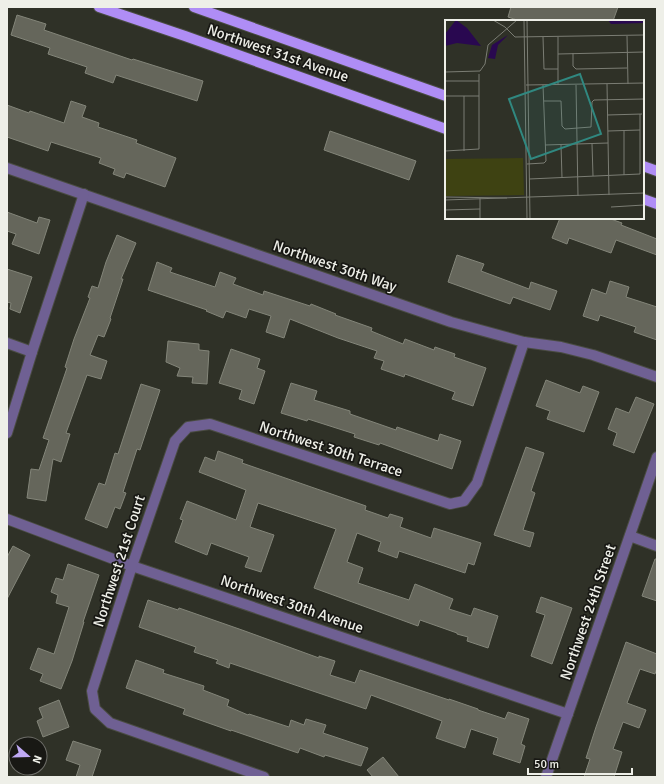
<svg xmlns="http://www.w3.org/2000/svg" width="664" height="784" viewBox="0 0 664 784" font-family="Signika,sans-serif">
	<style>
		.building { fill: #65665b; stroke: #838579 }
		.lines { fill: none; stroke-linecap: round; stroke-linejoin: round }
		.street-casing { stroke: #4a4c42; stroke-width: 12 }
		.primary-casing { stroke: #4a4c42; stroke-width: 12 }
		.street { stroke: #6f6093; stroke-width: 10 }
		.primary { stroke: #af8df5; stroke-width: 10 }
		.labels { text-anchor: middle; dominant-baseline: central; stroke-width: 3.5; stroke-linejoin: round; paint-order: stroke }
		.street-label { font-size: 15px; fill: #eeefe8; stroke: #181814 }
		.inset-road { fill: none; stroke: #7b7d74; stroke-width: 1 }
		.view { fill: #308880; fill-opacity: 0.15; stroke: #308880; stroke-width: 2 }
		.inset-edge { fill: none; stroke: #eeefe8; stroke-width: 2 }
	</style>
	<rect width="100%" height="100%" fill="#2f3127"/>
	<g class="building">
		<path d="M 511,7 L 618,7 L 613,21 L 520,21 L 508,17 Z"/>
		<path d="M 17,15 L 46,24 L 44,30 L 132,60 L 133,59 L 203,81 L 197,101 L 116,75 L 113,83 L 85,73 L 87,67 L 48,54 L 50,48 L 11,35 Z"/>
		<path d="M 71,101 L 86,106 L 82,117 L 99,123 L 98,127 L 137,140 L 136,143 L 176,158 L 165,187 L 126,173 L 124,178 L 113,174 L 115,169 L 99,163 L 101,158 L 51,142 L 48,151 L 7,137 L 7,105 L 29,113 L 30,111 L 64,123 Z"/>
		<path d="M 330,131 L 416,161 L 409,180 L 324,150 Z"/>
		<path d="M 7,212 L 37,223 L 39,217 L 50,220 L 39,254 L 12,244 L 16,234 L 7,231 Z"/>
		<path d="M 560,218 L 608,218 L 622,223 L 621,225 L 657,239 L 657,255 L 616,240 L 611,253 L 569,238 L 567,244 L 552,238 Z"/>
		<path d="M 117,235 L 136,243 L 121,279 L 123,279 L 110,318 L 111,319 L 104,337 L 98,335 L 90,355 L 107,361 L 101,379 L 87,375 L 66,433 L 70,434 L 61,462 L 53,459 L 46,501 L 27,498 L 31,469 L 39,470 L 49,440 L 43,438 L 67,368 L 65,367 L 74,339 L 90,298 L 88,297 L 92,286 L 98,288 L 106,262 Z"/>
		<path d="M 457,255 L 484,264 L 481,271 L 529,289 L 531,282 L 557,291 L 550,310 L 513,297 L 510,304 L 448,282 Z"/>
		<path d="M 157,262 L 172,268 L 170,272 L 215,287 L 220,272 L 236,278 L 233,284 L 263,295 L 264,291 L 310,306 L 311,304 L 336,314 L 335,315 L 372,328 L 371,331 L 403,344 L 405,339 L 434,350 L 435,347 L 455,354 L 454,357 L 486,368 L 473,406 L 452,399 L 455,392 L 405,374 L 404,377 L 381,369 L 384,361 L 374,358 L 377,351 L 338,338 L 290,319 L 284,338 L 266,332 L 271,316 L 249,309 L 246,318 L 226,311 L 223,318 L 206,311 L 207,310 L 148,290 Z"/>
		<path d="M 7,269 L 32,277 L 20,313 L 10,309 L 11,303 L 7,302 Z"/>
		<path d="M 610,281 L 629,287 L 626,297 L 657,307 L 657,340 L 634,332 L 636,327 L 600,315 L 598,321 L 583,316 L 592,289 L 606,294 Z"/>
		<path d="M 168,341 L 199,344 L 199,350 L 209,351 L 207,384 L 192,383 L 193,377 L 177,376 L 180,368 L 166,362 Z"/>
		<path d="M 231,349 L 260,359 L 257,368 L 265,371 L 254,404 L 239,399 L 242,390 L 219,383 Z"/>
		<path d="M 546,380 L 580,393 L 583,386 L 599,392 L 584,432 L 547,419 L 550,411 L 536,406 Z"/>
		<path d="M 291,383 L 317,391 L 314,400 L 350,411 L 350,414 L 396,430 L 397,427 L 438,441 L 440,434 L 461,441 L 452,469 L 380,443 L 379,445 L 354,437 L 355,434 L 308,419 L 307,421 L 281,413 Z"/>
		<path d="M 141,384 L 160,390 L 140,450 L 137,449 L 123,492 L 126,493 L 120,509 L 115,507 L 107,528 L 85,519 L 99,483 L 105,485 L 115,453 L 118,454 Z"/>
		<path d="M 636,397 L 654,404 L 634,453 L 613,445 L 617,433 L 608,429 L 616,408 L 629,413 Z"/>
		<path d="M 526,447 L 544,453 L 531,491 L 535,493 L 523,530 L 534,533 L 530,547 L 494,535 Z"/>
		<path d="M 218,451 L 243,460 L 242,463 L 366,506 L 365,510 L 388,518 L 390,514 L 403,518 L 400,527 L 431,538 L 434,528 L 481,543 L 474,565 L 468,563 L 465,573 L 399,551 L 397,558 L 378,551 L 381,542 L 357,533 L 347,562 L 363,568 L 358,583 L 409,600 L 415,584 L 453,599 L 449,609 L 471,616 L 474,608 L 498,616 L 488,648 L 467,641 L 468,637 L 457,634 L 457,633 L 420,620 L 418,626 L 314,588 L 336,529 L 258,503 L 250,527 L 274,535 L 261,572 L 245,567 L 249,557 L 211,543 L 207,555 L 175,542 L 183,520 L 180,519 L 187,501 L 236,520 L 246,490 L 199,472 L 205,457 L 215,461 Z"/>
		<path d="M 13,546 L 30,555 L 7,599 L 7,557 Z"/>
		<path d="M 655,559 L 657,559 L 657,601 L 642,596 Z"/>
		<path d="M 68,564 L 99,575 L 83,622 L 84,622 L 72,661 L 61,689 L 40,681 L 43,674 L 30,669 L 38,648 L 54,654 L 69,607 L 56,603 L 58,595 L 51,592 L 56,578 L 63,580 Z"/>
		<path d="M 541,597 L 572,608 L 552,664 L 531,656 L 545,615 L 536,612 Z"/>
		<path d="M 148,600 L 178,610 L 179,608 L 242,630 L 319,658 L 319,656 L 335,661 L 330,675 L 355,683 L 360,670 L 449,700 L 449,699 L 478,709 L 478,710 L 505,719 L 508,712 L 529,719 L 521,744 L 525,746 L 520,763 L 493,754 L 498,738 L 471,729 L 465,748 L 436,738 L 442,721 L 371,695 L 366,709 L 230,663 L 229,668 L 216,663 L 218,660 L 194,652 L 196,647 L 139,627 Z"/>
		<path d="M 626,642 L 657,654 L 657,668 L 655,674 L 640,669 L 627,703 L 646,710 L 639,728 L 623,722 L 613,749 L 622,752 L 614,777 L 584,777 L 590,759 L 586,758 L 596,727 Z"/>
		<path d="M 136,660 L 164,670 L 163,673 L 204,686 L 203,690 L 229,700 L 227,706 L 248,715 L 249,714 L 289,727 L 291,720 L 304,725 L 306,719 L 326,725 L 323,733 L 368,748 L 361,766 L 325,755 L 324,757 L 300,748 L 298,753 L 231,730 L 231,731 L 183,714 L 185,709 L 126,688 Z"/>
		<path d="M 59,700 L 69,727 L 43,737 L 37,721 L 43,718 L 39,708 Z"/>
		<path d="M 73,741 L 101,750 L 92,777 L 76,777 L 80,765 L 66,760 Z"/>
		<path d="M 383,757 L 399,777 L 373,777 L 367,770 Z"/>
	</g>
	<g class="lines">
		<defs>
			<g id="street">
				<path d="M 7,168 L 451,322 L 524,342 L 561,347 L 593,355 L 657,377"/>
				<path d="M 7,343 L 32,352"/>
				<path d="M 7,433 L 32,352 L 84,194"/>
				<path d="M 7,519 L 132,566 L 568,714"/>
				<path d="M 630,536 L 657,546"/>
				<path d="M 264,777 L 110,723 L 95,709 L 92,691 L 132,566 L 175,441 L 188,427 L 210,424 L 450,504 L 464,501 L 477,483 L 524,342"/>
				<path d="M 546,777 L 657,457"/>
			</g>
			<g id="primary">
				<path d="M 99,7 L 185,36 L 446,129"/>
				<path d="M 194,7 L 446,96"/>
				<path d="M 643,166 L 657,171"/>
				<path d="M 643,199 L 657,204"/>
			</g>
		</defs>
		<use href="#street" class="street-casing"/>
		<use href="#primary" class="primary-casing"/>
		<use href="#street" class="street"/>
		<use href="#primary" class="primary"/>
	</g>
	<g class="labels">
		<g class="street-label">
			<text transform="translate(278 53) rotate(19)">Northwest 31st Avenue</text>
			<text transform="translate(335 266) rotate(19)">Northwest 30th Way</text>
			<text transform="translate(331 449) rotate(18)">Northwest 30th Terrace</text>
			<text transform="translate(119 561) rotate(-72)">Northwest 21st Court</text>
			<text transform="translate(292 604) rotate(19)">Northwest 30th Avenue</text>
			<text transform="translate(588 612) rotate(-71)">Northwest 24th Street</text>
		</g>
	</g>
	<g transform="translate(445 20)">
		<rect width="199" height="199" fill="#2f3127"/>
		<path d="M 78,138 L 79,175 L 0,176 L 0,139 Z" fill="#3e4212"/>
		<path d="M 11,0 L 22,8 L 36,26 L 12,23 L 0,26 L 0,14 ZM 163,0 L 199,0 L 199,3 L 166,4 ZM 63,15 L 53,25 L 50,39 L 43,38 L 47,25 Z" fill="#290850"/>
		<path class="inset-road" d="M 48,0 L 60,7 L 70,17 L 199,15M 79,0 L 82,199M 82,0 L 85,199M 182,16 L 183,64M 98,17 L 99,49 L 113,49M 113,17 L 113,65M 128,33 L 128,46 L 131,49 L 182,48M 113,34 L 199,32M 0,52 L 35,51 L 40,44 L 43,25 L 72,0M 0,61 L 34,61M 162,64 L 164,175M 81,65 L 199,63M 131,65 L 133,176M 0,76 L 34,76M 19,76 L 19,131M 99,81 L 116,81 L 117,106 L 120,109 L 146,107 L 147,82 L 149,80 L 199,79M 199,94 L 199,48M 162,95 L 197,94M 179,110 L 179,155M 163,111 L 195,110M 147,124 L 148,156M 100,125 L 163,123M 116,125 L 117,158M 0,131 L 34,129 L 34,54M 82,144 L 99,143 L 101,141 L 98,65M 84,159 L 195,154 L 195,94M 0,177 L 62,178M 35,178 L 35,199M 0,180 L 199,173M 166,187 L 199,185M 0,190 L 35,189"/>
		<path class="view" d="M 135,54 L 156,114 L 86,139 L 64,79 Z"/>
		<rect width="199" height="199" class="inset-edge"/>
	</g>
	<rect width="664" height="784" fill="none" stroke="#eeefe8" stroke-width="16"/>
	<g transform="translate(28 756) rotate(110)"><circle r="19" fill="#181814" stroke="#6e6e69"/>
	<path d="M0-3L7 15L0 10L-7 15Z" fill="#bfa9f4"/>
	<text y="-6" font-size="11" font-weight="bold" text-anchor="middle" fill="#eeefe8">N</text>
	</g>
	<path d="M528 768v6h104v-6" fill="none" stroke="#eeefe8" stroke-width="2"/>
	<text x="534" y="768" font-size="12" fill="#eeefe8" stroke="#181814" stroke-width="3" paint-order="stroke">50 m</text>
</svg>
